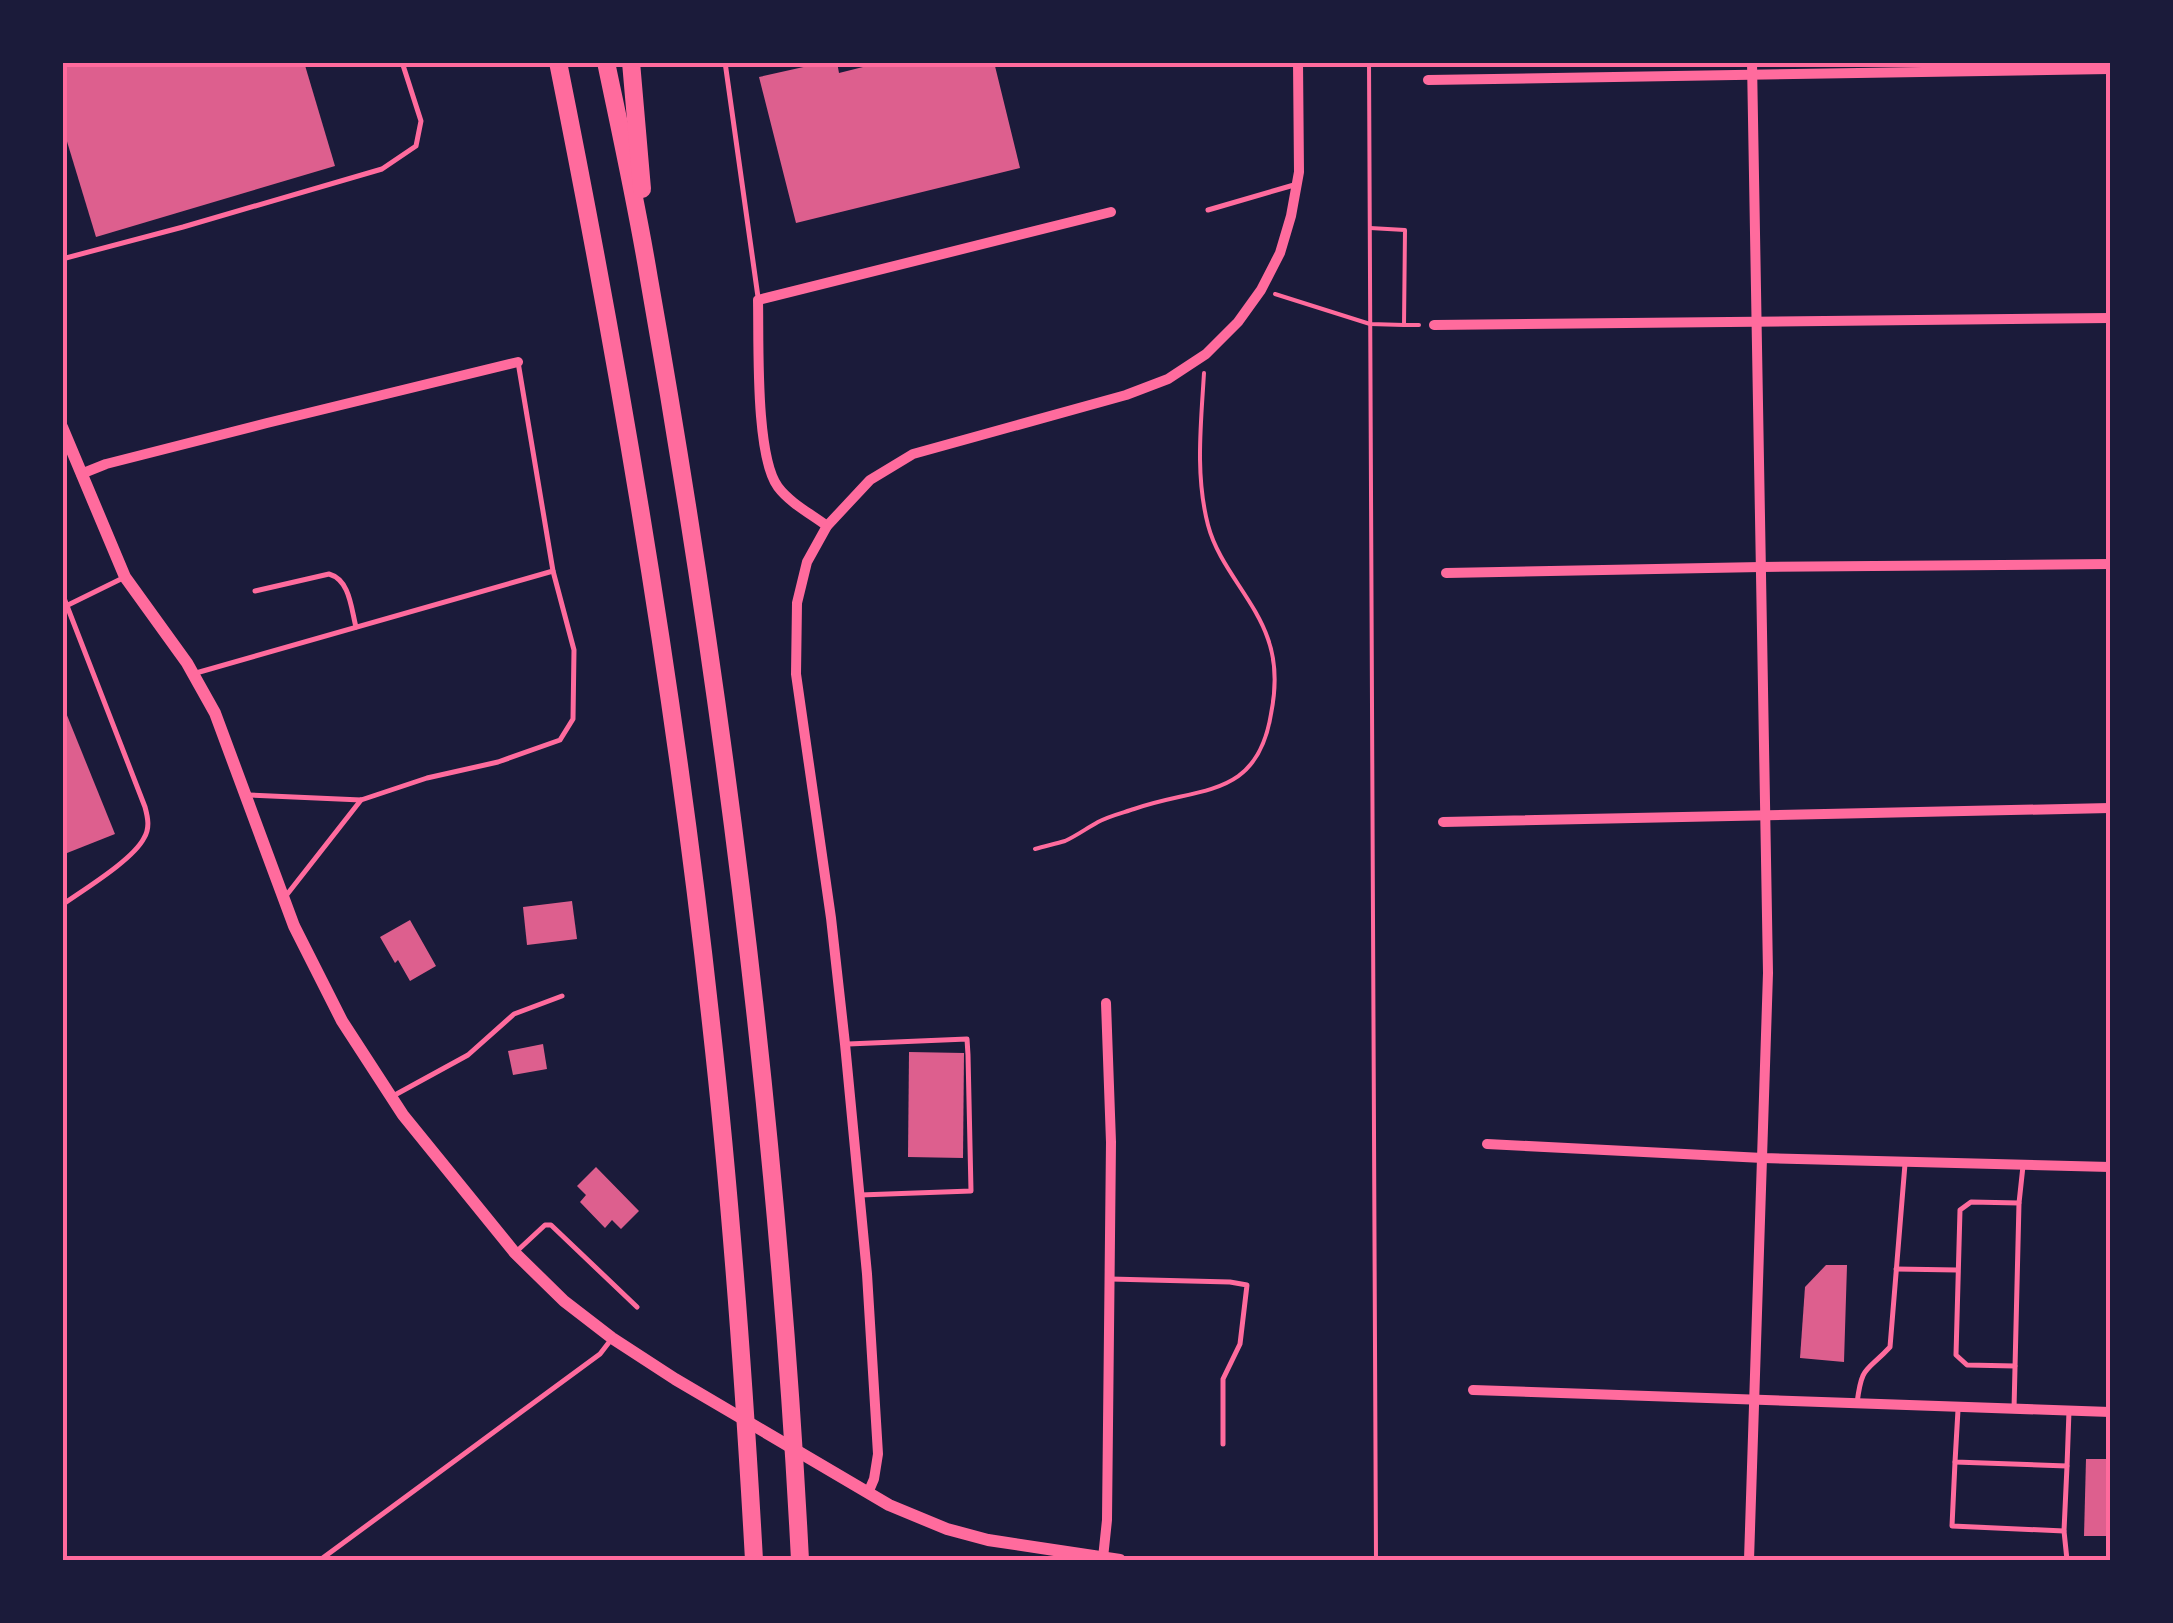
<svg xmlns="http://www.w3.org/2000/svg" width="2173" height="1623" viewBox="0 0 2173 1623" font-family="'DM Sans',sans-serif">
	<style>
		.building { fill: #dd5f8e }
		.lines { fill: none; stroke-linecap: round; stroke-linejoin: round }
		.path { stroke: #ff6b9d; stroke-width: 4 }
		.service { stroke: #ff6b9d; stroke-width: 5 }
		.minor { stroke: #ff6b9d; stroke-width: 10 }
		.tertiary { stroke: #ff6b9d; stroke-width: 12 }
		.motorway { stroke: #ff6b9d; stroke-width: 18 }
		.neatline { fill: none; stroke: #ff6b9d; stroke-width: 4 }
	</style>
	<rect width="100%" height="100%" fill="#1b1b3a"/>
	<g class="building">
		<path d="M 62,62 L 304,62 L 335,166 L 96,237 L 62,125 Z"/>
		<path d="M 826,62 L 837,62 L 839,73 L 883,62 L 994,62 L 1020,168 L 796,223 L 759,77 Z"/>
		<path d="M 62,703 L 115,834 L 62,855 Z"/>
		<path d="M 572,901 L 577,939 L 527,945 L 523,907 Z"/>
		<path d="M 410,920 L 436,966 L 410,981 L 398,960 L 395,963 L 380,937 Z"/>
		<path d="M 543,1044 L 547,1069 L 513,1075 L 508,1051 Z"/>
		<path d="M 909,1052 L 964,1053 L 963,1158 L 908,1157 Z"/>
		<path d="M 596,1167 L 639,1211 L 621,1229 L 612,1220 L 605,1228 L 580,1202 L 586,1195 L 577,1186 Z"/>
		<path d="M 1826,1265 L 1847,1265 L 1844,1362 L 1800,1358 L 1805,1287 Z"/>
		<path d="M 2086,1459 L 2110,1459 L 2110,1536 L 2084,1536 Z"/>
	</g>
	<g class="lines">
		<g class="path">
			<path d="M 1369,62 L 1376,1560"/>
			<path d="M 1370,228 L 1405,230 L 1404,325 L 1419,325"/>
			<path d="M 1275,294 L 1370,324 L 1404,325"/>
			<path d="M 1035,849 C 1045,846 1055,844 1065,841 C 1076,836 1087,828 1098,822 C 1109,816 1122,813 1134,809 C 1199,786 1257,800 1271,714 C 1276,689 1277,664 1268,639 C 1254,598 1219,567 1208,525 C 1195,475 1201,424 1204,373"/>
		</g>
		<g class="service">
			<path d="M 725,62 L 758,297"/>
			<path d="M 1208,210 L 1294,185"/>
			<path d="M 62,259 L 183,227 L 382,169 L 416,146 L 421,121 L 402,62"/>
			<path d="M 255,591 L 329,574 C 350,580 351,608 356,627"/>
			<path d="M 62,593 L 145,807 C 148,818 150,828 144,838 C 133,860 83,890 62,905"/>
			<path d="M 68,605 L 123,578"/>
			<path d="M 196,673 L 553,571 L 518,362"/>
			<path d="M 248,795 L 361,800 L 427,778 L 498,762 L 560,740 L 573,719 L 574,650 L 553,571"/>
			<path d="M 285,897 L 361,800"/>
			<path d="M 848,1044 L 967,1039 L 968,1055 L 971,1191 L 860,1195"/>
			<path d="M 393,1096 L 468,1055 L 514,1014 L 562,996"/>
			<path d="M 517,1251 L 545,1225 L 551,1225 L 637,1307"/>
			<path d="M 1896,1269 L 1957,1270"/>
			<path d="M 1110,1279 L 1230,1282 L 1247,1285 L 1240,1344 L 1223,1379 L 1223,1444"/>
			<path d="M 2015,1366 L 1967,1365 L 1956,1355 L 1960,1210 L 1971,1202 L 2019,1203"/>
			<path d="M 1857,1403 C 1862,1364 1866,1373 1890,1347 L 1905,1164"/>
			<path d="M 2014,1409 L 2019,1203 L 2023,1166"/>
			<path d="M 1958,1410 L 1955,1462 L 2067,1466 L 2069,1411"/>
			<path d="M 1955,1462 L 1952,1526 L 2064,1531"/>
			<path d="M 320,1560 L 600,1354 L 610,1341"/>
			<path d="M 2067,1560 L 2064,1531 L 2067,1466"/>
		</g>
		<g class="minor">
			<path d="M 1428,80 L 2110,69"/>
			<path d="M 1434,325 L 2110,318"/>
			<path d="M 81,474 L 106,464 L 267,423 L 518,362"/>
			<path d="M 827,526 C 811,514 790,503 778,487 C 755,456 759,342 758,300 L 1111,212"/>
			<path d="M 1446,573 L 1761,567 L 2110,564"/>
			<path d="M 1443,822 L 2110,808"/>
			<path d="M 1487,1144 L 1763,1158 L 2110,1167"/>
			<path d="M 1473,1390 L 2110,1412"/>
			<path d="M 868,1493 L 874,1479 L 878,1454 L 867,1274 L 845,1044 L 831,918 L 796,674 L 797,603 L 807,562 L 827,526 L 870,480 L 913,454 L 1126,395 L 1168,379 L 1206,354 L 1238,322 L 1261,290 L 1280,253 L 1291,216 L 1299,172 L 1298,62"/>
			<path d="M 1103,1558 L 1107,1520 L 1111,1142 L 1106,1003"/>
			<path d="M 1749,1560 L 1768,973 L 1752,62"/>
		</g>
		<path class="tertiary" d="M 62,427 L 125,577 L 187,663 L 215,713 L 294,926 L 342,1021 L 403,1115 L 515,1253 L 564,1301 L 612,1338 L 675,1379 L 889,1505 L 947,1529 L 988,1540 L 1120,1560"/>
		<g class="motorway">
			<path d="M 558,62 C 622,380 676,700 711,1023 C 731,1201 744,1381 754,1560"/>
			<path d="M 606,62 C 621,134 637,206 649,279 C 724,702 778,1131 800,1560"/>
			<path d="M 631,62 L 642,189"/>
		</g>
	</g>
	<rect width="2173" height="1623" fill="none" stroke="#1b1b3a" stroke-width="130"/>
	<rect x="65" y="65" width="2043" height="1493" class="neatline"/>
</svg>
